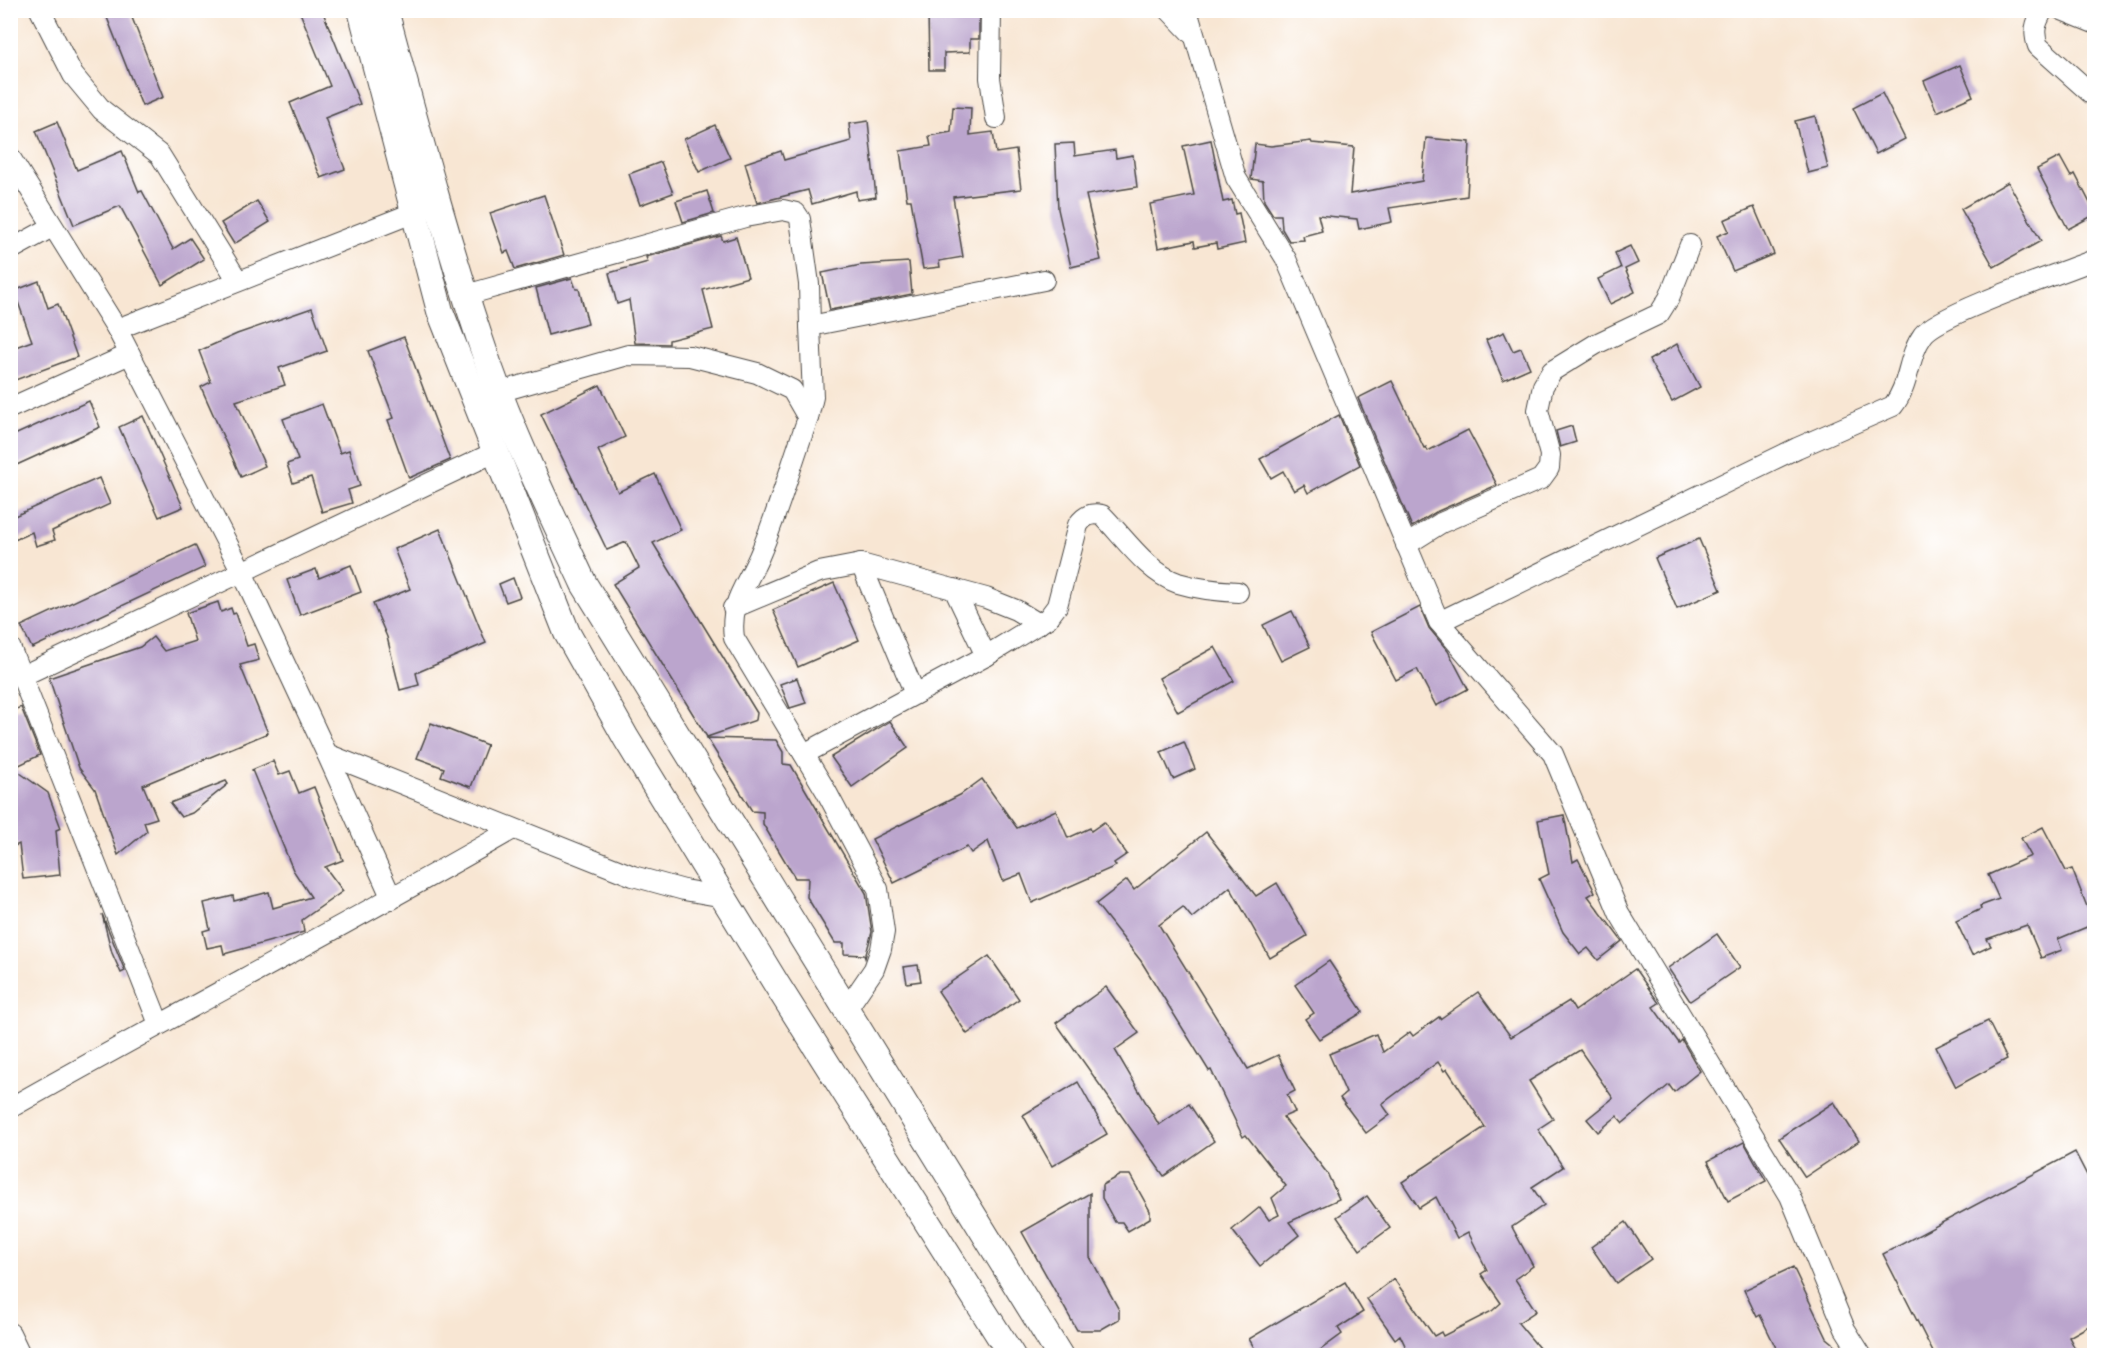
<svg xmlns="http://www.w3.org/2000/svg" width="2105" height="1366" viewBox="0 0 2105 1366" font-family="'Patrick Hand',sans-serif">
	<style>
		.building { fill: #bba5cd }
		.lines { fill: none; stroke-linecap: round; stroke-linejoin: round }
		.minor-casing { stroke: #4a4744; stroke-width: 22 }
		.major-casing { stroke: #4a4744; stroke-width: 28 }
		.minor { stroke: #fff; stroke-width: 20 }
		.major { stroke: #fff; stroke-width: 26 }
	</style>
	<rect width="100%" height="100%" fill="#fff"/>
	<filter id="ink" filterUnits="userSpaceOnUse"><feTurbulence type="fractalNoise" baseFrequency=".0167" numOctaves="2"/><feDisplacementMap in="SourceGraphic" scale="12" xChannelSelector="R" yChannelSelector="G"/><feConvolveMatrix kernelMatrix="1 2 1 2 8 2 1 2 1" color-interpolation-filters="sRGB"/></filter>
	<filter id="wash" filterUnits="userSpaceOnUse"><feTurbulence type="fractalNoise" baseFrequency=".008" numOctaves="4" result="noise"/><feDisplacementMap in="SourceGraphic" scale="24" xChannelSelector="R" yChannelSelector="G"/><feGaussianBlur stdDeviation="1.35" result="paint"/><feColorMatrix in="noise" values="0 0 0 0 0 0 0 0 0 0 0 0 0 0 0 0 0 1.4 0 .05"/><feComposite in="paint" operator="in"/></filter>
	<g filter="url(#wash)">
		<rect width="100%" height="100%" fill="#f8e6d3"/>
		<g id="blocks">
			<g class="building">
				<path d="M 104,10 L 129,10 L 163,97 L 142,106 Z"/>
				<path d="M 299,10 L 322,10 L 360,104 L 325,118 L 345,169 L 321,178 L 290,103 L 330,86 Z"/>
				<path d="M 928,10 L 979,10 L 979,39 L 970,39 L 970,52 L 944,53 L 944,70 L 929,70 Z"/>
				<path d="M 1960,65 L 1973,96 L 1937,112 L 1924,81 Z"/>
				<path d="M 1882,93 L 1905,139 L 1876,154 L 1853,108 Z"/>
				<path d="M 953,107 L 971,108 L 970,135 L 993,132 L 996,153 L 1016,150 L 1021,189 L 953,197 L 963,257 L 939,261 L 940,267 L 923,269 L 911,200 L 907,200 L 900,151 L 931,146 L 929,136 L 951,132 Z"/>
				<path d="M 1815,116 L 1828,168 L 1808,173 L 1795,121 Z"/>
				<path d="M 868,121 L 876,197 L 857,200 L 856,191 L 812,204 L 808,190 L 757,203 L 745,163 L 781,151 L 784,160 L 851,141 L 849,124 Z"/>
				<path d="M 57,122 L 77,170 L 122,151 L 139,192 L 142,191 L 173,249 L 190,238 L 204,259 L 162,285 L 120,206 L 74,225 L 36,131 Z"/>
				<path d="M 715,125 L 730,158 L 699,172 L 684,139 Z"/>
				<path d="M 1426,138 L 1470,142 L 1467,196 L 1389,208 L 1392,222 L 1359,229 L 1357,219 L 1318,215 L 1322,231 L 1303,236 L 1304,240 L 1289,241 L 1282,229 L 1281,215 L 1273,215 L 1264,201 L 1263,181 L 1251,179 L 1255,144 L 1271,146 L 1311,141 L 1312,143 L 1354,147 L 1350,194 L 1422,181 Z"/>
				<path d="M 1211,140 L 1223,202 L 1232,200 L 1235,214 L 1239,213 L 1245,243 L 1217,249 L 1216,243 L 1195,247 L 1194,241 L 1158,248 L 1150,204 L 1194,195 L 1183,146 Z"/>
				<path d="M 1074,143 L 1075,156 L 1115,150 L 1116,158 L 1133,155 L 1137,187 L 1086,195 L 1101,260 L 1071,267 L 1058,209 L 1055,144 Z"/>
				<path d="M 2060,157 L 2071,177 L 2075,174 L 2094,211 L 2094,215 L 2068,229 L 2037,169 Z"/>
				<path d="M 661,162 L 673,193 L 640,205 L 629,174 Z"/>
				<path d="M 2008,182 L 2041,241 L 1994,267 L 1961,209 Z"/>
				<path d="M 707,191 L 714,213 L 683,222 L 676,201 Z"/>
				<path d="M 544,195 L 564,255 L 515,269 L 508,251 L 504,253 L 490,213 Z"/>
				<path d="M 257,201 L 270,222 L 234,244 L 221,223 Z"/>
				<path d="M 1754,207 L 1774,254 L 1733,271 L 1717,236 L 1729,231 L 1724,220 Z"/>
				<path d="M 721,236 L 723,241 L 736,237 L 748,277 L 703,290 L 713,329 L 669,340 L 669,344 L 635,343 L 629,300 L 617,304 L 609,273 L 648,262 L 646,257 Z"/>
				<path d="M 1630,246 L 1638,263 L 1625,269 L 1635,292 L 1610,304 L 1598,279 L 1621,268 L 1615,253 Z"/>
				<path d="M 909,262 L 912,294 L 830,310 L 822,273 L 861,265 Z"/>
				<path d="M 572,278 L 576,289 L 579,289 L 588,324 L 548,335 L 536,288 Z"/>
				<path d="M 39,281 L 48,308 L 58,304 L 77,357 L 10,382 L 10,349 L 32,341 L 14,291 Z"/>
				<path d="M 312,308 L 327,351 L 279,368 L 285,385 L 236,401 L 265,466 L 241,477 L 201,387 L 211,382 L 199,351 L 237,334 Z"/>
				<path d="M 1504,332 L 1513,351 L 1521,348 L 1530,368 L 1503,380 L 1486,340 Z"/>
				<path d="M 404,337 L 450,460 L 409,478 L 388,420 L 394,418 L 368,351 Z"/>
				<path d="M 1677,344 L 1700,387 L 1672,402 L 1649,360 Z"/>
				<path d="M 1392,381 L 1424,448 L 1426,447 L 1428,451 L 1468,430 L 1497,485 L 1436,512 L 1412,527 L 1358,398 Z"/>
				<path d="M 600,385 L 625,437 L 598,450 L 618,492 L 655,474 L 681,530 L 653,543 L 757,713 L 756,720 L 707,737 L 613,584 L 639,568 L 626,542 L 607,550 L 541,414 Z"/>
				<path d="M 89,401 L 100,427 L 10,468 L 10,437 Z"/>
				<path d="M 322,404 L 340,453 L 349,450 L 360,486 L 348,490 L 352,503 L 322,512 L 311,477 L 293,483 L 287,464 L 298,460 L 283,419 Z"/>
				<path d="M 1339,415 L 1360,465 L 1308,493 L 1304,485 L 1294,491 L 1283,471 L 1271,478 L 1260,459 Z"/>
				<path d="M 143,416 L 183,507 L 159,517 L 119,427 Z"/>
				<path d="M 1572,426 L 1576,442 L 1560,447 L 1556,431 Z"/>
				<path d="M 99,478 L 110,504 L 52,531 L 55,540 L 36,546 L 32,532 L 10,542 L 10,518 Z"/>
				<path d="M 440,529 L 486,643 L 416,673 L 419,685 L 400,690 L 387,637 L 373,604 L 410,589 L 394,549 Z"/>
				<path d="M 1699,539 L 1721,590 L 1677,609 L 1655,558 Z"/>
				<path d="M 195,545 L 205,567 L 32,648 L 21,626 Z"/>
				<path d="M 351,565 L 361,592 L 300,615 L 287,580 L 316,569 L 319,578 Z"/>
				<path d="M 513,578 L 520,597 L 506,602 L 499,584 Z"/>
				<path d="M 834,583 L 859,640 L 798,667 L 773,610 Z"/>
				<path d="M 218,602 L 221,612 L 231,608 L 233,614 L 236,613 L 247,646 L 254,644 L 259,660 L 240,665 L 268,733 L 143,785 L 157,818 L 144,822 L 147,831 L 118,855 L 95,789 L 79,768 L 49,678 L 140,647 L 153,637 L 164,651 L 195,641 L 186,613 Z"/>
				<path d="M 1420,607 L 1429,628 L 1448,651 L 1468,689 L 1436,706 L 1417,669 L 1396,680 L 1371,632 Z"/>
				<path d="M 1292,611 L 1310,647 L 1281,661 L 1263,625 Z"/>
				<path d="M 1215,647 L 1234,681 L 1178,712 L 1159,678 Z"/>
				<path d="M 797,678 L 806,703 L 790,708 L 780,684 Z"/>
				<path d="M 21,707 L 40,755 L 13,768 L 48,793 L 61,828 L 56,830 L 60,875 L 23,879 L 19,844 L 10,848 L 10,712 Z"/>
				<path d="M 890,721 L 908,748 L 852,787 L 831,757 Z"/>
				<path d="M 431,723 L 487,745 L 471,787 L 441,776 L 444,768 L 417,758 Z"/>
				<path d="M 707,738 L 776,740 L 783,752 L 783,764 L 791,765 L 866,893 L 872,932 L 865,958 L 864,955 L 844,954 L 844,943 L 835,943 L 807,897 L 808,878 L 795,878 L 763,824 L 763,812 L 752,811 Z"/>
				<path d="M 1184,742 L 1195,769 L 1173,779 L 1161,752 Z"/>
				<path d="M 273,761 L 279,775 L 290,771 L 299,793 L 314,787 L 343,860 L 325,867 L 343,891 L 302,920 L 304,932 L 224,954 L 222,945 L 207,948 L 203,931 L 210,929 L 204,903 L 233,896 L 234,901 L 269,892 L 273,908 L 311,897 L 293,870 L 252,770 Z"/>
				<path d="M 982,779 L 1017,828 L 1056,810 L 1068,838 L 1090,828 L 1091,831 L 1104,822 L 1127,854 L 1114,863 L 1116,866 L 1032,903 L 1021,874 L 1003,881 L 988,841 L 971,853 L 967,847 L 894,883 L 872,839 L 960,795 Z"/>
				<path d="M 226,781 L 228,784 L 192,813 L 181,817 L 170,803 Z"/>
				<path d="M 1564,815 L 1573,862 L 1578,859 L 1595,892 L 1588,896 L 1622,941 L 1598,960 L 1588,948 L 1580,954 L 1563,932 L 1539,879 L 1549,874 L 1538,820 Z"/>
				<path d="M 2043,827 L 2066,871 L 2072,869 L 2094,924 L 2058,939 L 2062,950 L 2041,958 L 2027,925 L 1987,939 L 1991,946 L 1972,955 L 1956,921 L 1981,909 L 1980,906 L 1999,899 L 1988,875 L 2031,856 L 2021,838 Z"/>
				<path d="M 1206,832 L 1256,896 L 1277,883 L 1307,936 L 1270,958 L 1230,887 L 1192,918 L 1183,907 L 1159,925 L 1248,1069 L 1278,1055 L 1295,1091 L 1287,1095 L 1295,1112 L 1283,1117 L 1327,1173 L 1339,1199 L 1289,1222 L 1299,1235 L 1260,1266 L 1232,1230 L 1260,1207 L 1269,1220 L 1279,1215 L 1272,1198 L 1286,1186 L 1246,1135 L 1243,1137 L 1211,1070 L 1209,1071 L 1141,961 L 1096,904 L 1127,880 L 1134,890 Z"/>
				<path d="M 102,914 L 125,971 L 121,973 L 112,953 Z"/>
				<path d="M 1717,934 L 1740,967 L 1690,1001 L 1668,968 Z"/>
				<path d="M 989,956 L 1019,999 L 967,1034 L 938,991 Z"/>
				<path d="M 1329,961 L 1363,1012 L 1319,1039 L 1305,1019 L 1314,1013 L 1295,985 Z"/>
				<path d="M 918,965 L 921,981 L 907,983 L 904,967 Z"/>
				<path d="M 1635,969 L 1659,1003 L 1653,1007 L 1679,1043 L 1682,1040 L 1700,1071 L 1674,1092 L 1669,1085 L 1623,1123 L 1617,1116 L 1598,1132 L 1587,1119 L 1613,1098 L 1580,1050 L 1529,1081 L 1553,1119 L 1538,1129 L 1563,1167 L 1532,1187 L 1544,1205 L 1512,1227 L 1533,1266 L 1515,1279 L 1536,1311 L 1518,1323 L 1539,1348 L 1530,1356 L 1410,1356 L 1400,1335 L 1395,1339 L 1367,1299 L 1394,1279 L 1434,1336 L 1441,1332 L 1443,1336 L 1492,1311 L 1501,1303 L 1481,1274 L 1487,1270 L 1468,1232 L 1457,1238 L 1436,1197 L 1419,1208 L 1402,1182 L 1485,1127 L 1447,1069 L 1444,1071 L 1438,1062 L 1382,1104 L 1390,1115 L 1366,1133 L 1340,1098 L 1346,1093 L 1329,1054 L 1376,1034 L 1383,1052 L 1410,1032 L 1413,1036 L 1439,1017 L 1440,1019 L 1478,992 L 1511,1037 L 1569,1001 L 1575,1011 Z"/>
				<path d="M 1106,987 L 1139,1033 L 1115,1050 L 1159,1125 L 1189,1104 L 1214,1141 L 1164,1176 L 1056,1023 Z"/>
				<path d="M 1988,1021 L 2007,1059 L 1956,1087 L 1936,1047 Z"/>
				<path d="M 1078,1082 L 1107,1134 L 1052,1166 L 1023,1115 Z"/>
				<path d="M 1834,1102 L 1859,1141 L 1805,1177 L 1779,1138 Z"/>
				<path d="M 1744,1142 L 1766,1181 L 1728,1201 L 1708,1161 Z"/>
				<path d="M 2075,1152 L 2094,1189 L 2094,1323 L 2069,1337 L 2079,1356 L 1935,1356 L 1883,1254 Z"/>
				<path d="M 1120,1175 L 1130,1175 L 1150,1211 L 1150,1218 L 1128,1231 L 1122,1222 L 1115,1222 L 1102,1198 L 1102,1185 Z"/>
				<path d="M 1090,1193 L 1090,1257 L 1119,1310 L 1119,1319 L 1100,1330 L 1077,1330 L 1022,1232 Z"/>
				<path d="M 1367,1196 L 1390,1228 L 1360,1250 L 1337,1217 Z"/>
				<path d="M 1626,1222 L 1651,1259 L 1616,1283 L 1591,1247 Z"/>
				<path d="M 1793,1267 L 1827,1338 L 1833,1343 L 1840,1356 L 1780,1356 L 1760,1315 L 1757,1317 L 1744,1290 Z"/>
				<path d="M 1345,1282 L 1363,1312 L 1338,1328 L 1342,1334 L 1312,1356 L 1259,1356 L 1249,1339 Z"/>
			</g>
		</g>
	</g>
	<g filter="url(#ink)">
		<use href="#blocks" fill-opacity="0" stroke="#4a4744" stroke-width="1.5"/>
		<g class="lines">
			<defs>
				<g id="minor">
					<path d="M 40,10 L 73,75 L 102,110 L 160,155 L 238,281"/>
					<path d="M 991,10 L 990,78 L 996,118"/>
					<path d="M 1169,10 L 1192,34"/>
					<path d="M 1187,10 L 1236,178 L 1286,259 L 1439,622 L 1553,754 L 1619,913 L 1790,1196 L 1845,1329 L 1862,1356"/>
					<path d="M 2043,10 C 2035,24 2033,32 2038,46 L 2094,96"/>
					<path d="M 2062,10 L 2094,23"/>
					<path d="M 10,157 L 117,329 L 428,207"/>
					<path d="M 10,250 L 52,227"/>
					<path d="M 466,295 L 745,217 L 783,210 L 796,213 L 800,219 L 809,284 L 810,326"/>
					<path d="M 117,329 L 242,572 L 327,754 L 633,876 L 684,890 L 724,897"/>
					<path d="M 499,392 L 628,355 L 690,356 L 757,373 L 792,390 L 808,418 C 792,462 779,509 761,552 C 748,585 729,600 734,638 L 826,791 L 878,889 L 884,932 L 881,949 L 874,969 L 846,1010"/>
					<path d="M 10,408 L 130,354"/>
					<path d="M 808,418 L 813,397 L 810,326 L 1044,280"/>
					<path d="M 1406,545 L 1441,523 L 1541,479 L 1549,468 L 1550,455 L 1538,410 L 1543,386 L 1552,371 L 1596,344 L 1659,314 L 1669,298 L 1690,245"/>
					<path d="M 861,564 L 915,694"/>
					<path d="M 954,589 L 986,656"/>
					<path d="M 733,608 L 819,572 L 861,564 L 986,598 L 1016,610 L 1039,624"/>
					<path d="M 1439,622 L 1797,448 L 1893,406 C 1910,385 1907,357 1923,335 C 1938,314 2063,272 2094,260"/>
					<path d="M 10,647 L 159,1024"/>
					<path d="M 22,676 L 495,452"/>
					<path d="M 327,754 L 392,899"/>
					<path d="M 804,754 L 986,656 L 1048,618 L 1057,606 L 1078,525 C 1085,515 1091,513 1102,515 C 1124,537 1148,573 1178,583 C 1198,589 1218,591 1238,592"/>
					<path d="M 10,1108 C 177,1013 347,925 513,829"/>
					<path d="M 10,1333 L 21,1356"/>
				</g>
				<g id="major">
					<path d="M 361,10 L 440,311 L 567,633 L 626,738 L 777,985 L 1012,1356"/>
					<path d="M 385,10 C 417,129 448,248 488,363 C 515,439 550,511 584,584 L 1060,1356"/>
				</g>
			</defs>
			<use href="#minor" class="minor-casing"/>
			<use href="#major" class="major-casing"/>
			<use href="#minor" class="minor"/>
			<use href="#major" class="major"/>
		</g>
	</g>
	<rect width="2105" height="1366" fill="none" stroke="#fff" stroke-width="36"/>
</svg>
